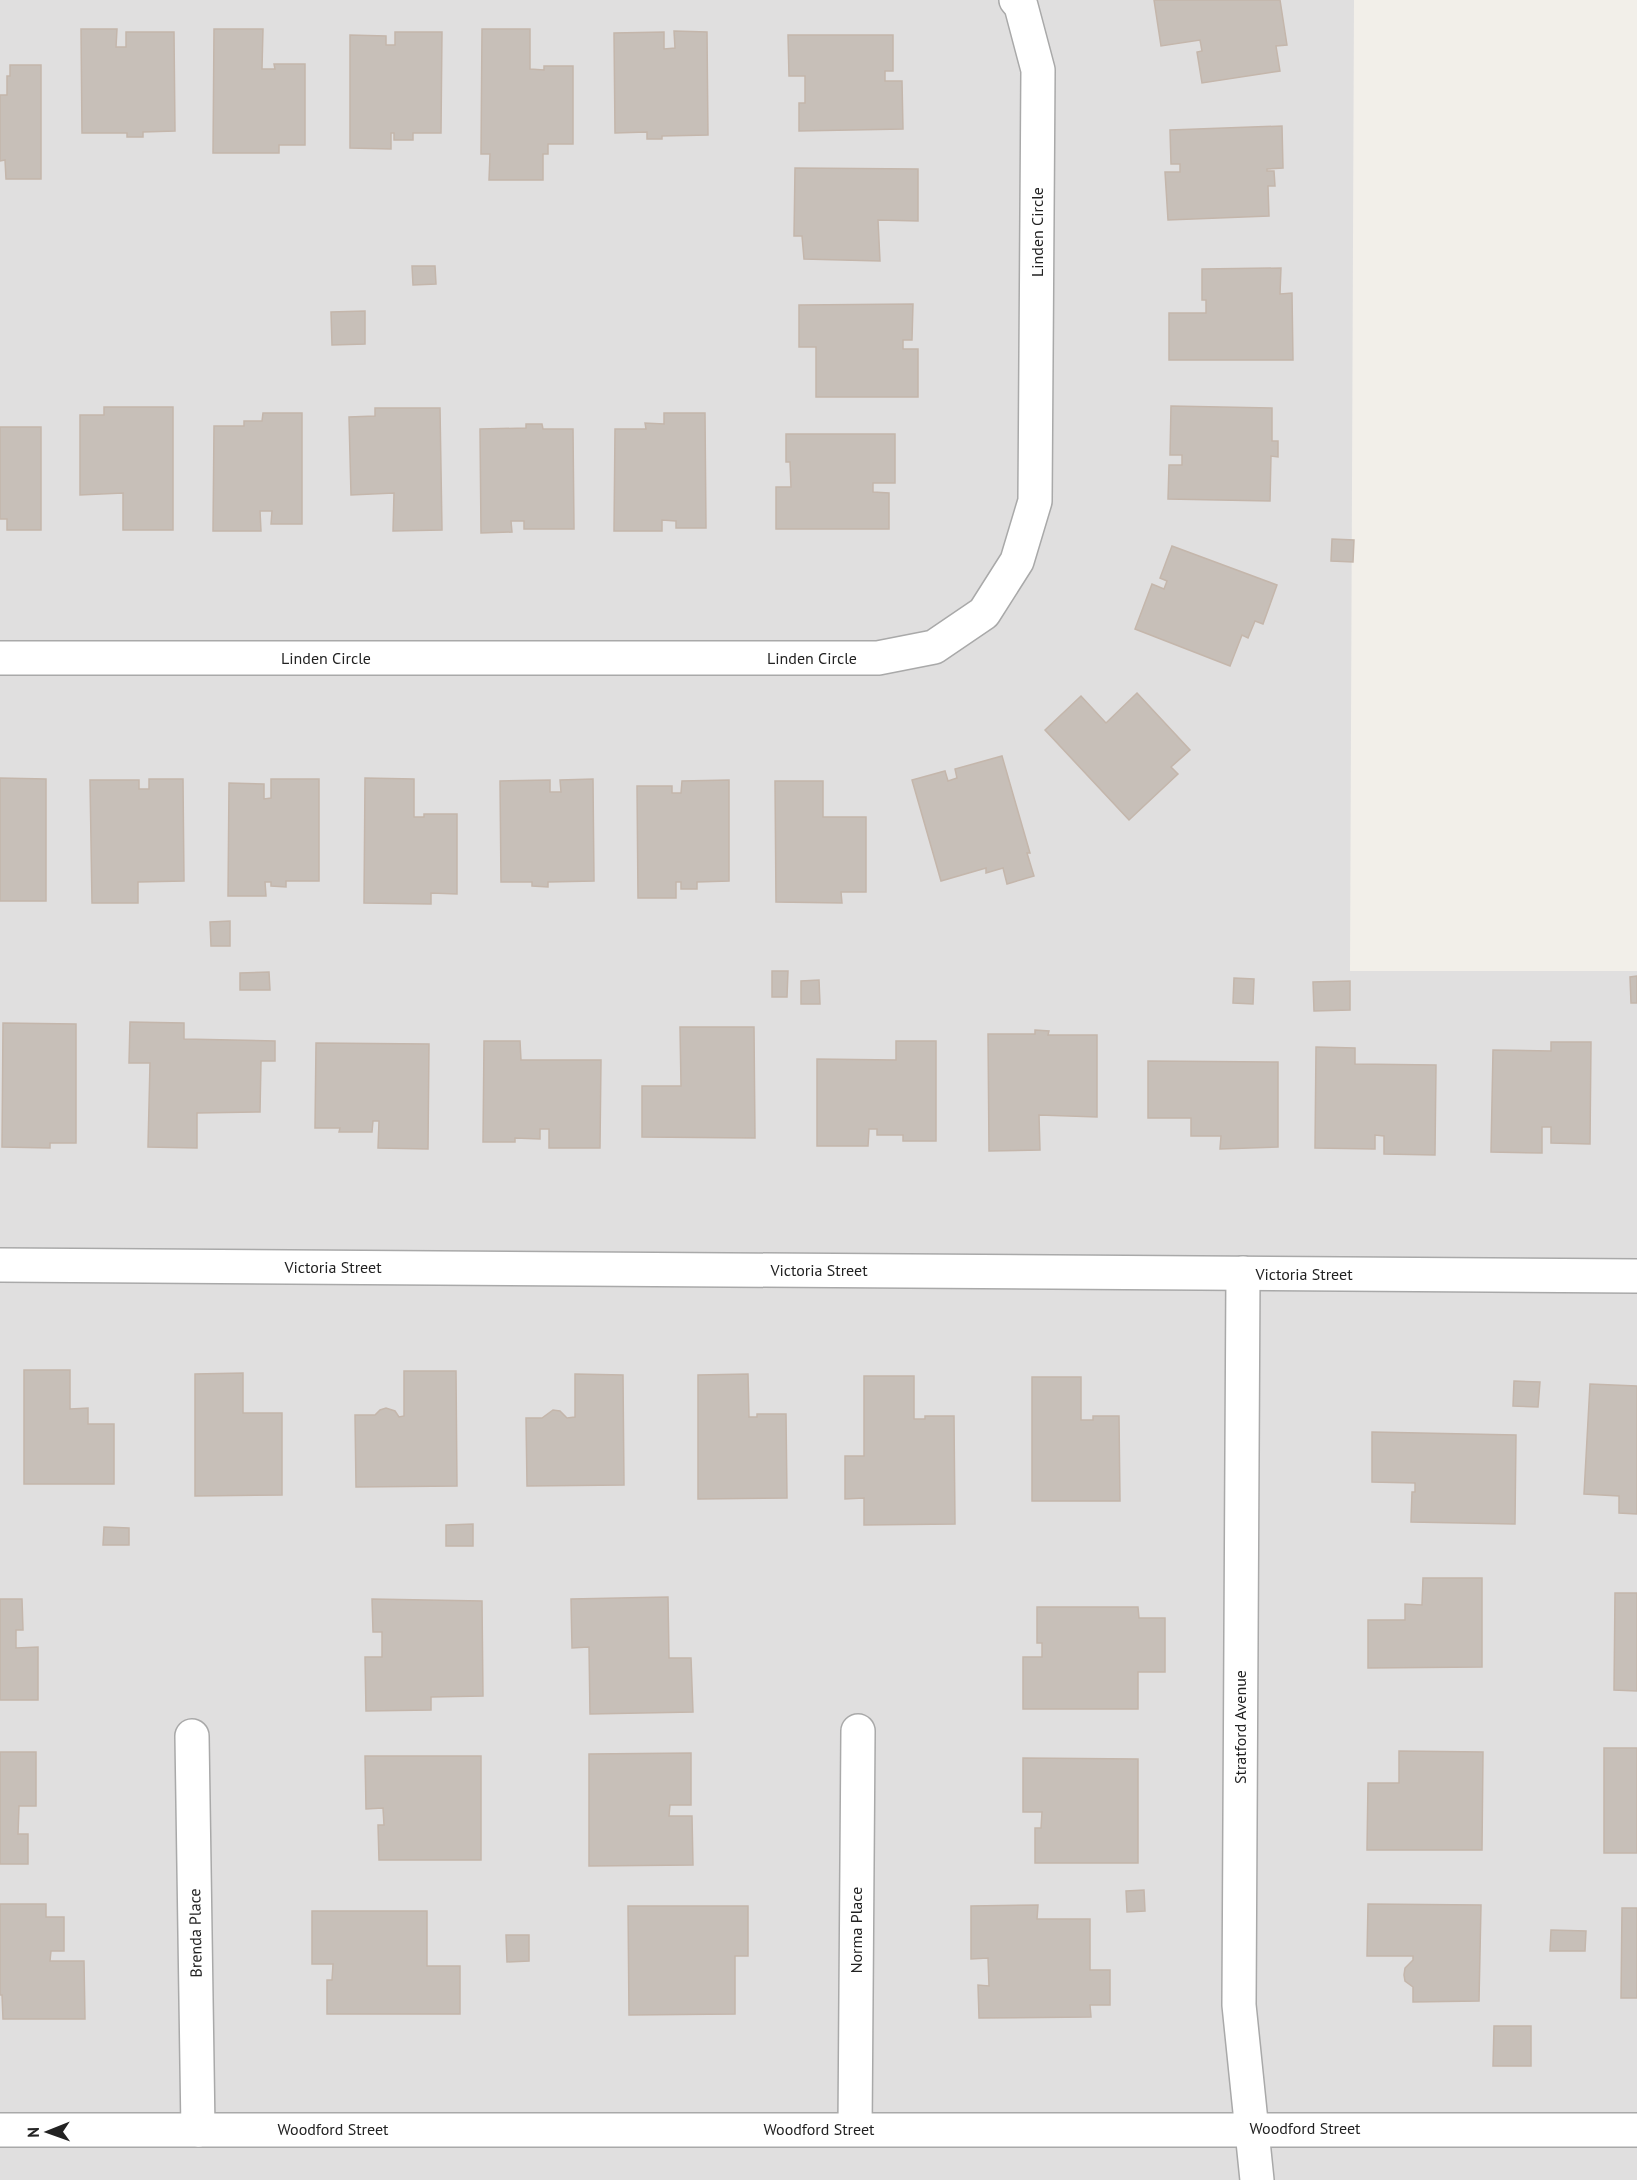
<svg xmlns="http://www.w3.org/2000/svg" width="1637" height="2180" viewBox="0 0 1637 2180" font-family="'PT Sans',sans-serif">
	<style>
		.residential { fill: #e0dfdf }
		.building { fill: #c7bfb8; stroke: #c4b6ab; stroke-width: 1.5 }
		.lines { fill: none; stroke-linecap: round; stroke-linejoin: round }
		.street-casing { stroke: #a9a9a9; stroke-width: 36 }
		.street { stroke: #fff; stroke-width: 33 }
		.labels { text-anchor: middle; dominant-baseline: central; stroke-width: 4.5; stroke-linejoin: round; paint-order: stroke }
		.street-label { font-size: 16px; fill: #222; stroke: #fff }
	</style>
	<rect width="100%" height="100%" fill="#f2efe9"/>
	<path class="residential" d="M 0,0 L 1354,0 L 1350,971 L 1637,971 L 1637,2180 L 0,2180 Z"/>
	<g class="building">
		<path d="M 1154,0 L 1280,0 L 1287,45 L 1276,46 L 1280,71 L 1202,83 L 1197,52 L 1202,51 L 1200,40 L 1161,46 Z"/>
		<path d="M 81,29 L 117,29 L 116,47 L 126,47 L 126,32 L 174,32 L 175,131 L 143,132 L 143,137 L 127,137 L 127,133 L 82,133 Z"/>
		<path d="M 214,29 L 263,29 L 262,69 L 275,69 L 274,64 L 305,64 L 305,145 L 279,145 L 279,153 L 213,153 Z"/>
		<path d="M 482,29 L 530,29 L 530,69 L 544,70 L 544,66 L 573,66 L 573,144 L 548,144 L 548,154 L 543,154 L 543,180 L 489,180 L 490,154 L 481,154 Z"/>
		<path d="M 674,31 L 707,32 L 708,135 L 662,136 L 662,139 L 647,139 L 647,132 L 615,133 L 614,33 L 664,32 L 664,49 L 675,48 Z"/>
		<path d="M 395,32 L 442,32 L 441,133 L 413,133 L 413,140 L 394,140 L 394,133 L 391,133 L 391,149 L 350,148 L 350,35 L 386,36 L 386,45 L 395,45 Z"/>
		<path d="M 788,35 L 893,35 L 893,71 L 885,71 L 885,81 L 902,81 L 903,129 L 799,131 L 799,103 L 805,103 L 805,76 L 789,76 Z"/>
		<path d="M 10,65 L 41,65 L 41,179 L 6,179 L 5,160 L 0,161 L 0,95 L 7,95 L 7,76 L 10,76 Z"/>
		<path d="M 1282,126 L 1283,168 L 1267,169 L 1267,171 L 1274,171 L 1275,186 L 1268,186 L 1269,216 L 1168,220 L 1165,172 L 1180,172 L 1180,164 L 1171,164 L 1170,130 Z"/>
		<path d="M 795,168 L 918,169 L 918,221 L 878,220 L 880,261 L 804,259 L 802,236 L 794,236 Z"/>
		<path d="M 412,266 L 435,266 L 436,284 L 413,285 Z"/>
		<path d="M 1281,268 L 1280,294 L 1292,293 L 1293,360 L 1169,360 L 1169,313 L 1206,313 L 1206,300 L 1202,300 L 1202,269 Z"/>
		<path d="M 913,304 L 912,340 L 903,340 L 903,349 L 918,349 L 918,397 L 816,397 L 816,347 L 799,347 L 799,305 Z"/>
		<path d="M 365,311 L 365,344 L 332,345 L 331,312 Z"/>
		<path d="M 1171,406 L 1272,408 L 1272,441 L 1278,441 L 1278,457 L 1271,456 L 1270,501 L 1168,499 L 1169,465 L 1182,465 L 1182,455 L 1170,455 Z"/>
		<path d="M 104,407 L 173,407 L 173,530 L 123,530 L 123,493 L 80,495 L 80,415 L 104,415 Z"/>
		<path d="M 375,408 L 440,408 L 442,530 L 393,531 L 394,493 L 351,495 L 349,417 L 375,416 Z"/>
		<path d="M 263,413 L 302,413 L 302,524 L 271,524 L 272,511 L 260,511 L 261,531 L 213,531 L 214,426 L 244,426 L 244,421 L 262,421 Z"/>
		<path d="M 664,413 L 705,413 L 706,528 L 676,528 L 676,521 L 662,520 L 662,531 L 614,531 L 615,429 L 646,429 L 645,423 L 664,424 Z"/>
		<path d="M 526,424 L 542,424 L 543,429 L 573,429 L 574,529 L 524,529 L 524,521 L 511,521 L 512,532 L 481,533 L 480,429 L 526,428 Z"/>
		<path d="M 0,427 L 41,427 L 41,530 L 7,530 L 7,519 L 0,519 Z"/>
		<path d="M 786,434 L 895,434 L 895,483 L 873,483 L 873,492 L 889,493 L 889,529 L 776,529 L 776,487 L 791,487 L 790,462 L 786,462 Z"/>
		<path d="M 1332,539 L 1354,540 L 1353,562 L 1331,561 Z"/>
		<path d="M 1172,546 L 1277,585 L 1263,624 L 1255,621 L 1248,638 L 1242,635 L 1230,666 L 1135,629 L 1152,584 L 1164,589 L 1167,581 L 1160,578 Z"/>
		<path d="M 1137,693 L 1190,750 L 1171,767 L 1178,774 L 1129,820 L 1045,730 L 1081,696 L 1106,723 Z"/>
		<path d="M 1002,756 L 1030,853 L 1027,853 L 1034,876 L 1007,884 L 1003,868 L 986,873 L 986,868 L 941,881 L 912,780 L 945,771 L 948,781 L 957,778 L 955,769 Z"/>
		<path d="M 0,778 L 46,779 L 46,901 L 0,901 Z"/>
		<path d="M 365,778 L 414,779 L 414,817 L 424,817 L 424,814 L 457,814 L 457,894 L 431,893 L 431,904 L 364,903 Z"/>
		<path d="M 149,779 L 183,779 L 184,881 L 138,882 L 138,903 L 92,903 L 90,780 L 139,780 L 139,789 L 149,789 Z"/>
		<path d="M 271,779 L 319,779 L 319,881 L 286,881 L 286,887 L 271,886 L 271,882 L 265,882 L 266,896 L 228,896 L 229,783 L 264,784 L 264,799 L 271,798 Z"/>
		<path d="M 593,779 L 594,881 L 548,882 L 548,887 L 532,886 L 532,882 L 501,882 L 500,781 L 550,780 L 550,792 L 561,792 L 560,780 Z"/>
		<path d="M 729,780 L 729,881 L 697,882 L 697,889 L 681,889 L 681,882 L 676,882 L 676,898 L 638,898 L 637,786 L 672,786 L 672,793 L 681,793 L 682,781 Z"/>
		<path d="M 775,781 L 823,781 L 823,817 L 866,817 L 866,892 L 841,892 L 842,903 L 776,902 Z"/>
		<path d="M 230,921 L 230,946 L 211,946 L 210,922 Z"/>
		<path d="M 772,971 L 788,971 L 787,997 L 772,997 Z"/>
		<path d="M 269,972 L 270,990 L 240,990 L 240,973 Z"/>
		<path d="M 1637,976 L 1637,1003 L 1631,1003 L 1630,977 Z"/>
		<path d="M 1234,978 L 1254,979 L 1253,1004 L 1233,1003 Z"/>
		<path d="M 819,980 L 820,1004 L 801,1004 L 801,981 Z"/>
		<path d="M 1350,981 L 1350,1010 L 1314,1011 L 1313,982 Z"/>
		<path d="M 130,1022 L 184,1023 L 184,1039 L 275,1041 L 275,1061 L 261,1061 L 260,1112 L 197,1113 L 197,1148 L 148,1147 L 150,1063 L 129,1063 Z"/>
		<path d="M 3,1023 L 76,1024 L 76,1143 L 50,1143 L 50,1148 L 2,1147 Z"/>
		<path d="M 680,1027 L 754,1027 L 755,1138 L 642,1137 L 642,1086 L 681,1086 Z"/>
		<path d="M 1035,1030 L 1049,1031 L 1048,1035 L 1097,1035 L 1097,1117 L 1039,1115 L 1040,1150 L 989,1151 L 988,1034 L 1035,1034 Z"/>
		<path d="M 484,1041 L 520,1041 L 521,1060 L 601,1060 L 600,1148 L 549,1148 L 549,1129 L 540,1129 L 540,1139 L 515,1138 L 515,1142 L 483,1142 Z"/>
		<path d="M 896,1041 L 936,1041 L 936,1141 L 903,1141 L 903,1135 L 877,1135 L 877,1129 L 869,1129 L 868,1146 L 817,1146 L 817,1059 L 896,1060 Z"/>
		<path d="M 1551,1042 L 1591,1042 L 1590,1144 L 1551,1143 L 1551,1127 L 1542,1127 L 1542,1153 L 1491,1152 L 1493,1050 L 1551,1051 Z"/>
		<path d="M 316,1043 L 429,1044 L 428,1149 L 378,1148 L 379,1121 L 373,1121 L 372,1132 L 339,1132 L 340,1128 L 315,1128 Z"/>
		<path d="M 1316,1047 L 1355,1048 L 1355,1064 L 1436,1065 L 1435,1155 L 1384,1154 L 1384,1136 L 1375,1135 L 1375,1149 L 1315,1148 Z"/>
		<path d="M 1148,1061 L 1278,1062 L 1278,1147 L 1220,1149 L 1221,1136 L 1191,1136 L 1191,1118 L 1148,1118 Z"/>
		<path d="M 24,1370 L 70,1370 L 70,1409 L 88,1408 L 88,1424 L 114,1424 L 114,1484 L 24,1484 Z"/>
		<path d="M 404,1371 L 456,1371 L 457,1486 L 356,1487 L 355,1415 L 375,1415 L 380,1410 L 386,1408 L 395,1411 L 399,1417 L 404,1416 Z"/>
		<path d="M 243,1373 L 243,1413 L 282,1413 L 282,1495 L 195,1496 L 195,1374 Z"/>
		<path d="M 575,1374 L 623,1375 L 624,1485 L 527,1486 L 526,1418 L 542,1418 L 553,1410 L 560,1411 L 567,1418 L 575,1417 Z"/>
		<path d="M 748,1374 L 749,1417 L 757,1417 L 757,1414 L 786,1414 L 787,1498 L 698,1499 L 698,1375 Z"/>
		<path d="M 864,1376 L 914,1376 L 914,1419 L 925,1419 L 925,1416 L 954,1416 L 955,1524 L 864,1525 L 864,1498 L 845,1499 L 845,1456 L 864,1456 Z"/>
		<path d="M 1032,1377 L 1081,1377 L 1081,1420 L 1093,1420 L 1093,1416 L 1119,1416 L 1120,1501 L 1032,1501 Z"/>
		<path d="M 1514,1381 L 1540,1382 L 1538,1407 L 1513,1406 Z"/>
		<path d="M 1590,1384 L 1637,1386 L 1637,1514 L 1619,1513 L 1619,1496 L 1584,1494 Z"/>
		<path d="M 1372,1432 L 1516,1435 L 1515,1524 L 1411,1522 L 1412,1492 L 1415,1492 L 1415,1483 L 1372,1482 Z"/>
		<path d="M 473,1524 L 473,1546 L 446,1546 L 446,1525 Z"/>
		<path d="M 104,1527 L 129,1528 L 129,1545 L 103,1545 Z"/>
		<path d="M 1423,1578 L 1482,1578 L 1482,1667 L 1368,1668 L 1368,1620 L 1405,1620 L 1405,1604 L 1422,1605 Z"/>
		<path d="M 1615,1593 L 1637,1593 L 1637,1691 L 1614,1690 Z"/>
		<path d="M 668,1597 L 669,1658 L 691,1658 L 693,1712 L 590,1714 L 589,1647 L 572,1648 L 571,1599 Z"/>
		<path d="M 0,1599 L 22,1599 L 23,1630 L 16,1630 L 16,1648 L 38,1647 L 38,1700 L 0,1700 Z"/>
		<path d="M 372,1599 L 482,1601 L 483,1696 L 431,1697 L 431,1710 L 366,1711 L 365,1657 L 382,1657 L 382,1632 L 373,1632 Z"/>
		<path d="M 1037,1607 L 1138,1607 L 1139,1618 L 1165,1618 L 1165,1672 L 1138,1672 L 1138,1709 L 1023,1709 L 1023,1657 L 1042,1657 L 1042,1643 L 1037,1643 Z"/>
		<rect x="1604" y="1748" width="33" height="105"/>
		<path d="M 1399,1751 L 1483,1752 L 1482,1850 L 1367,1850 L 1368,1783 L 1399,1783 Z"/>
		<path d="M 0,1752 L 36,1752 L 36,1806 L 19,1806 L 18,1834 L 28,1834 L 28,1864 L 0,1864 Z"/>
		<path d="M 691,1753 L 691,1805 L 670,1805 L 669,1816 L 692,1816 L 693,1865 L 589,1866 L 589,1754 Z"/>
		<path d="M 365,1756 L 481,1756 L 481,1860 L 379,1860 L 378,1825 L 384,1825 L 383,1808 L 366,1809 Z"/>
		<path d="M 1023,1758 L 1138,1759 L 1138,1863 L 1035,1863 L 1035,1828 L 1041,1828 L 1042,1812 L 1023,1812 Z"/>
		<path d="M 1144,1890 L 1145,1911 L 1127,1912 L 1126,1891 Z"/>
		<path d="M 0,1904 L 46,1904 L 46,1917 L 64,1917 L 64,1951 L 51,1951 L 50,1961 L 84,1961 L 85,2019 L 3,2019 L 2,1995 L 0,1995 Z"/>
		<path d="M 1368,1904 L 1481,1905 L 1479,2001 L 1413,2002 L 1413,1987 L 1405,1981 L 1404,1975 L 1405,1968 L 1413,1960 L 1413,1956 L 1367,1956 Z"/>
		<path d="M 1038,1905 L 1037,1919 L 1090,1919 L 1090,1970 L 1110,1970 L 1110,2005 L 1090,2005 L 1091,2017 L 979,2018 L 978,1985 L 989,1986 L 988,1958 L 971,1959 L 971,1906 Z"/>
		<path d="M 628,1906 L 748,1906 L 748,1956 L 735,1956 L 735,2014 L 629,2015 Z"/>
		<path d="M 1622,1908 L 1637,1908 L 1637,1998 L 1621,1998 Z"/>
		<path d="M 312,1911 L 427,1911 L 427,1966 L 460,1966 L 460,2014 L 327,2014 L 327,1980 L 332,1980 L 333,1964 L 312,1964 Z"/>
		<path d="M 1551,1930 L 1586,1931 L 1585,1951 L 1550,1951 Z"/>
		<path d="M 506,1935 L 529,1935 L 529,1961 L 507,1962 Z"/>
		<path d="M 1494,2026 L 1531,2026 L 1531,2066 L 1493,2066 Z"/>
	</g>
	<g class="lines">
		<defs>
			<g id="street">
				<path d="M 0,658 L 878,658 L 934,647 L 984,613 L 1017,561 L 1035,501 L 1038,70 L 1021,6 L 1016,0"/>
				<path d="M 0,1265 L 1637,1276"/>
				<path d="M 1243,1273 L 1239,2005 L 1257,2180"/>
				<path d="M 192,1736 L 198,2130"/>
				<path d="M 855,2129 L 858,1731"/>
				<path d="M 0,2130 L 1637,2130"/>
			</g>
		</defs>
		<use href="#street" class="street-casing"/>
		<use href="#street" class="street"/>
	</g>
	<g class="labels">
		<g class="street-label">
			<text transform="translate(1037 232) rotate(-90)">Linden Circle</text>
			<text x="326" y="658">Linden Circle</text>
			<text x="812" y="658">Linden Circle</text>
			<text x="333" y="1267">Victoria Street</text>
			<text x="819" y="1270">Victoria Street</text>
			<text x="1304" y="1274">Victoria Street</text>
			<text transform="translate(1240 1727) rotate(-90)">Stratford Avenue</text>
			<text transform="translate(856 1930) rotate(-90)">Norma Place</text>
			<text transform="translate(195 1933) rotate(-91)">Brenda Place</text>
			<text x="1305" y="2128">Woodford Street</text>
			<text x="333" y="2129">Woodford Street</text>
			<text x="819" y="2129">Woodford Street</text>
		</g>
	</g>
	<g transform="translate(48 2132) rotate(269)" stroke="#ffffff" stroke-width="4.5" paint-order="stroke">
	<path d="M0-4.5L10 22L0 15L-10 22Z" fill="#222222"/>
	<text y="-9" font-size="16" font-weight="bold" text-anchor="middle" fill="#222222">N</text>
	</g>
</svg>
